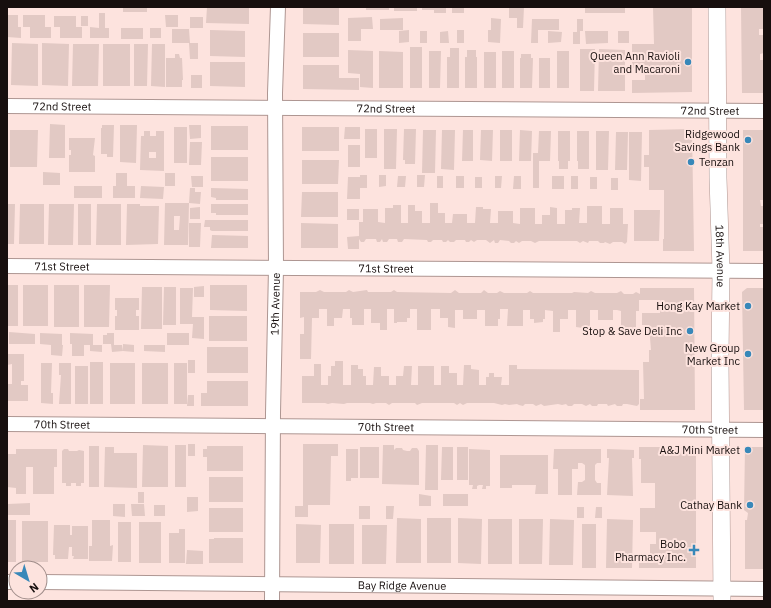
<svg xmlns="http://www.w3.org/2000/svg" width="771" height="608" viewBox="0 0 771 608" font-family="'IBM Plex Sans',sans-serif">
	<style>
		.building { fill: #e2c9c4; fill-rule: evenodd }
		.lines { fill: none; stroke-linecap: round; stroke-linejoin: round }
		.minor-casing { stroke: #ae9692; stroke-width: 16 }
		.tertiary-casing { stroke: #ae9692; stroke-width: 18 }
		.minor { stroke: #fff; stroke-width: 14 }
		.tertiary { stroke: #fff; stroke-width: 17 }
		.poi-dot { fill: #3888b9; stroke: #fde3de; stroke-width: 1.5 }
		.labels { text-anchor: middle; dominant-baseline: central; stroke-width: 4; stroke-linejoin: round; paint-order: stroke }
		.poi-label { font-size: 11px; fill: #170f0e; stroke: #fde3de; text-anchor: end }
		.street-label { font-size: 11px; fill: #170f0e; stroke: #fde3de }
	</style>
	<rect width="100%" height="100%" fill="#fde3de"/>
	<g class="building">
		<rect x="123" y="7" width="24" height="5"/>
		<path d="M 207,7 L 249,7 L 249,24 L 206,23 Z"/>
		<path d="M 303,7 L 339,7 L 339,25 L 303,24 Z"/>
		<rect x="366" y="7" width="23" height="3"/>
		<rect x="394" y="7" width="23" height="4"/>
		<path d="M 422,7 L 446,7 L 446,13 L 434,13 L 434,10 L 422,10 Z"/>
		<rect x="452" y="7" width="12" height="6"/>
		<path d="M 509,7 L 524,7 L 523,28 L 517,28 L 517,18 L 509,18 Z"/>
		<rect x="585" y="7" width="40" height="6"/>
		<path d="M 653,7 L 692,7 L 692,92 L 632,93 L 632,80 L 645,80 L 645,67 L 632,68 L 632,44 L 654,44 Z"/>
		<path d="M 741,7 L 764,7 L 764,29 L 759,29 L 759,35 L 764,35 L 764,53 L 760,54 L 760,60 L 764,60 L 764,93 L 742,93 Z"/>
		<path d="M 99,13 L 105,13 L 105,28 L 109,28 L 109,38 L 90,38 L 90,27 L 99,28 Z"/>
		<path d="M 7,15 L 18,15 L 18,27 L 21,27 L 21,38 L 7,37 Z"/>
		<path d="M 23,15 L 45,15 L 45,27 L 51,27 L 51,38 L 30,38 L 30,27 L 23,27 Z"/>
		<path d="M 165,15 L 178,15 L 178,27 L 166,27 Z"/>
		<path d="M 54,16 L 76,16 L 76,27 L 82,27 L 82,38 L 60,38 L 60,27 L 54,27 Z"/>
		<rect x="81" y="16" width="7" height="10"/>
		<rect x="190" y="17" width="13" height="11"/>
		<path d="M 372,17 L 373,29 L 361,29 L 361,41 L 348,41 L 348,18 Z"/>
		<path d="M 403,18 L 403,30 L 380,30 L 380,19 Z"/>
		<path d="M 491,18 L 501,19 L 500,43 L 488,42 L 488,30 L 491,30 Z"/>
		<path d="M 532,19 L 559,19 L 559,30 L 538,30 L 538,43 L 531,43 Z"/>
		<path d="M 577,19 L 583,19 L 583,31 L 580,31 L 580,44 L 573,44 L 573,32 L 577,32 Z"/>
		<rect x="121" y="28" width="22" height="11"/>
		<rect x="150" y="28" width="11" height="10"/>
		<path d="M 172,29 L 189,29 L 190,43 L 198,43 L 198,59 L 190,59 L 189,43 L 172,43 Z"/>
		<path d="M 210,30 L 245,31 L 245,57 L 210,56 Z"/>
		<path d="M 409,30 L 409,42 L 399,43 L 399,31 Z"/>
		<rect x="457" y="30" width="7" height="13"/>
		<rect x="420" y="31" width="7" height="12"/>
		<path d="M 448,31 L 449,43 L 440,43 L 440,32 Z"/>
		<path d="M 548,31 L 562,32 L 561,42 L 548,43 Z"/>
		<path d="M 585,31 L 608,31 L 608,43 L 586,44 Z"/>
		<rect x="618" y="31" width="11" height="12"/>
		<rect x="303" y="33" width="36" height="24"/>
		<path d="M 12,43 L 38,44 L 38,86 L 11,85 Z"/>
		<path d="M 42,43 L 69,44 L 68,86 L 42,85 Z"/>
		<path d="M 73,44 L 99,44 L 98,86 L 72,86 Z"/>
		<rect x="103" y="44" width="27" height="42"/>
		<path d="M 134,44 L 148,44 L 147,86 L 134,86 Z"/>
		<path d="M 152,44 L 165,44 L 165,87 L 151,86 Z"/>
		<rect x="410" y="47" width="12" height="41"/>
		<path d="M 450,48 L 459,48 L 459,88 L 447,88 L 447,57 L 450,57 Z"/>
		<path d="M 580,49 L 595,49 L 594,91 L 580,91 Z"/>
		<path d="M 599,49 L 625,50 L 625,91 L 598,91 Z"/>
		<path d="M 348,50 L 373,51 L 373,88 L 360,87 L 360,74 L 348,73 Z"/>
		<path d="M 467,50 L 476,50 L 476,57 L 477,57 L 477,88 L 465,88 L 465,57 L 467,57 Z"/>
		<path d="M 379,51 L 403,52 L 403,88 L 379,88 Z"/>
		<path d="M 429,51 L 441,51 L 440,88 L 429,88 Z"/>
		<rect x="502" y="51" width="12" height="37"/>
		<rect x="557" y="51" width="12" height="37"/>
		<rect x="484" y="52" width="12" height="36"/>
		<path d="M 175,54 L 179,54 L 180,58 L 182,58 L 183,80 L 182,80 L 182,87 L 166,87 L 166,58 L 175,58 Z"/>
		<path d="M 521,54 L 531,54 L 531,58 L 533,58 L 532,88 L 520,88 L 520,58 L 521,58 Z"/>
		<rect x="539" y="58" width="11" height="30"/>
		<path d="M 210,62 L 245,62 L 245,87 L 210,86 Z"/>
		<path d="M 303,65 L 339,65 L 339,78 L 359,78 L 359,90 L 303,89 Z"/>
		<rect x="191" y="75" width="11" height="13"/>
		<path d="M 50,124 L 65,125 L 65,158 L 49,158 Z"/>
		<path d="M 102,125 L 114,125 L 113,157 L 107,157 L 107,154 L 101,154 L 101,128 L 102,128 Z"/>
		<path d="M 120,125 L 137,125 L 136,163 L 120,162 Z"/>
		<path d="M 189,125 L 201,125 L 201,138 L 190,139 Z"/>
		<rect x="211" y="126" width="37" height="24"/>
		<rect x="174" y="127" width="13" height="36"/>
		<rect x="302" y="127" width="37" height="24"/>
		<path d="M 345,127 L 360,127 L 360,139 L 344,139 Z"/>
		<rect x="365" y="129" width="12" height="29"/>
		<path d="M 384,129 L 397,129 L 396,169 L 384,169 Z"/>
		<path d="M 404,129 L 416,129 L 415,164 L 405,164 L 405,160 L 403,160 Z"/>
		<path d="M 692,129 L 694,251 L 663,251 L 663,239 L 664,239 L 664,190 L 649,190 L 649,167 L 644,167 L 644,155 L 649,155 L 649,130 Z"/>
		<path d="M 10,130 L 38,130 L 37,167 L 10,167 Z"/>
		<path d="M 423,130 L 436,130 L 435,173 L 422,173 Z"/>
		<path d="M 442,130 L 455,130 L 454,170 L 441,169 Z"/>
		<path d="M 463,130 L 473,130 L 473,161 L 462,161 Z"/>
		<path d="M 481,130 L 493,130 L 492,161 L 480,160 Z"/>
		<rect x="500" y="130" width="12" height="31"/>
		<path d="M 520,130 L 532,131 L 531,161 L 519,161 Z"/>
		<path d="M 743,130 L 764,130 L 764,200 L 760,200 L 761,206 L 764,206 L 764,224 L 760,224 L 760,227 L 764,227 L 764,251 L 743,251 Z"/>
		<path d="M 144,131 L 150,131 L 150,136 L 156,136 L 156,131 L 164,131 L 164,171 L 140,170 L 141,136 L 144,136 ZM 149,152 L 156,152 L 156,158 L 149,158 Z"/>
		<path d="M 539,131 L 551,131 L 550,161 L 539,161 L 539,188 L 533,188 L 533,153 L 538,153 Z"/>
		<path d="M 558,131 L 570,131 L 570,161 L 568,161 L 568,169 L 559,169 L 559,161 L 558,161 Z"/>
		<path d="M 577,131 L 589,131 L 589,169 L 578,169 L 578,161 L 577,161 Z"/>
		<path d="M 596,131 L 609,131 L 608,170 L 596,170 Z"/>
		<path d="M 616,132 L 628,132 L 627,170 L 615,170 Z"/>
		<path d="M 629,132 L 642,132 L 641,181 L 629,180 Z"/>
		<path d="M 69,138 L 95,138 L 93,155 L 95,156 L 95,172 L 69,172 L 69,155 L 71,155 L 71,150 L 69,150 Z"/>
		<path d="M 190,142 L 202,142 L 201,165 L 189,165 Z"/>
		<rect x="348" y="145" width="12" height="22"/>
		<rect x="211" y="157" width="37" height="24"/>
		<path d="M 302,160 L 339,160 L 338,184 L 302,184 Z"/>
		<path d="M 43,172 L 60,173 L 60,185 L 43,185 Z"/>
		<path d="M 116,173 L 127,173 L 127,186 L 135,186 L 135,198 L 113,198 L 113,186 L 116,186 Z"/>
		<rect x="165" y="173" width="10" height="13"/>
		<path d="M 360,175 L 367,175 L 367,188 L 360,188 L 360,199 L 347,199 L 348,177 L 360,177 Z"/>
		<path d="M 379,175 L 386,175 L 386,186 L 379,187 Z"/>
		<path d="M 417,175 L 425,175 L 424,187 L 417,187 Z"/>
		<path d="M 191,176 L 203,176 L 203,187 L 192,187 Z"/>
		<path d="M 398,176 L 406,176 L 405,187 L 397,187 Z"/>
		<rect x="437" y="176" width="6" height="12"/>
		<rect x="456" y="176" width="8" height="12"/>
		<path d="M 495,176 L 502,176 L 501,188 L 495,188 Z"/>
		<path d="M 514,176 L 521,176 L 521,189 L 513,189 Z"/>
		<rect x="552" y="176" width="12" height="13"/>
		<rect x="571" y="176" width="7" height="13"/>
		<rect x="475" y="177" width="7" height="11"/>
		<rect x="590" y="177" width="7" height="12"/>
		<rect x="611" y="178" width="7" height="12"/>
		<rect x="74" y="186" width="28" height="12"/>
		<path d="M 141,186 L 164,187 L 163,199 L 140,198 Z"/>
		<path d="M 190,188 L 195,188 L 195,192 L 201,192 L 200,204 L 189,203 Z"/>
		<path d="M 211,188 L 248,189 L 248,200 L 216,200 L 216,198 L 211,197 Z"/>
		<path d="M 302,192 L 338,192 L 338,217 L 301,217 Z"/>
		<path d="M 165,203 L 189,203 L 188,245 L 164,245 ZM 174,216 L 180,216 L 179,230 L 174,230 Z"/>
		<path d="M 430,203 L 438,203 L 438,213 L 445,213 L 445,223 L 452,223 L 453,214 L 467,214 L 467,223 L 475,223 L 476,207 L 483,207 L 483,209 L 491,209 L 490,223 L 498,223 L 498,211 L 513,211 L 513,223 L 520,224 L 520,208 L 535,208 L 535,224 L 542,224 L 542,215 L 550,215 L 550,207 L 557,208 L 557,224 L 565,224 L 565,210 L 572,210 L 572,208 L 580,208 L 579,223 L 587,223 L 587,206 L 602,206 L 602,224 L 610,224 L 610,208 L 623,208 L 623,224 L 628,224 L 627,242 L 625,244 L 622,242 L 613,242 L 610,244 L 605,242 L 604,243 L 600,243 L 598,241 L 589,241 L 588,243 L 583,241 L 580,243 L 577,241 L 539,241 L 535,243 L 531,241 L 522,241 L 519,243 L 516,241 L 514,243 L 511,243 L 509,241 L 500,240 L 498,243 L 495,243 L 494,240 L 490,243 L 486,240 L 477,240 L 474,242 L 471,240 L 469,242 L 466,242 L 465,240 L 456,240 L 454,242 L 450,242 L 448,240 L 446,242 L 443,242 L 442,240 L 433,240 L 431,242 L 428,242 L 427,240 L 404,239 L 402,242 L 398,242 L 397,239 L 389,239 L 387,242 L 383,242 L 382,239 L 380,242 L 377,242 L 376,239 L 366,239 L 364,242 L 361,242 L 359,239 L 359,249 L 348,249 L 347,237 L 359,236 L 359,222 L 363,222 L 363,209 L 378,209 L 378,222 L 385,223 L 385,208 L 393,208 L 393,205 L 401,205 L 401,223 L 408,223 L 408,205 L 415,205 L 415,211 L 422,211 L 422,223 L 430,223 Z"/>
		<path d="M 7,204 L 15,204 L 14,244 L 7,244 Z"/>
		<path d="M 20,204 L 44,204 L 44,244 L 19,244 Z"/>
		<path d="M 49,204 L 74,204 L 73,245 L 48,245 Z"/>
		<rect x="78" y="204" width="13" height="41"/>
		<path d="M 97,204 L 121,204 L 121,245 L 96,245 Z"/>
		<path d="M 127,204 L 140,204 L 140,206 L 159,206 L 158,244 L 126,245 Z"/>
		<path d="M 211,204 L 248,204 L 248,215 L 216,215 L 216,213 L 211,213 Z"/>
		<path d="M 200,207 L 200,219 L 190,219 L 190,208 Z"/>
		<rect x="347" y="209" width="12" height="11"/>
		<path d="M 634,210 L 660,210 L 659,241 L 634,241 Z"/>
		<path d="M 205,220 L 248,220 L 248,231 L 212,231 L 210,230 L 210,227 L 204,227 Z"/>
		<path d="M 189,223 L 201,223 L 200,247 L 189,247 Z"/>
		<path d="M 301,223 L 338,224 L 338,248 L 301,248 Z"/>
		<path d="M 212,235 L 248,236 L 248,248 L 211,248 Z"/>
		<rect x="7" y="285" width="11" height="41"/>
		<rect x="23" y="285" width="25" height="41"/>
		<rect x="54" y="285" width="25" height="42"/>
		<path d="M 84,285 L 110,285 L 109,327 L 84,327 Z"/>
		<path d="M 210,285 L 247,285 L 247,311 L 210,310 Z"/>
		<path d="M 204,286 L 204,297 L 194,297 L 194,287 Z"/>
		<path d="M 142,287 L 162,287 L 162,329 L 141,329 Z"/>
		<path d="M 164,287 L 176,287 L 176,325 L 163,325 Z"/>
		<path d="M 180,288 L 193,288 L 192,317 L 204,317 L 204,339 L 192,338 L 193,324 L 180,324 Z"/>
		<path d="M 640,288 L 694,288 L 695,410 L 640,410 L 640,399 L 644,399 L 643,362 L 649,362 L 649,350 L 651,350 L 649,325 L 642,325 L 642,313 L 660,313 L 660,300 L 639,300 L 639,311 L 636,311 L 636,329 L 621,329 L 621,311 L 617,310 L 613,310 L 613,320 L 598,320 L 598,310 L 590,310 L 590,329 L 576,327 L 576,310 L 568,310 L 568,319 L 560,319 L 560,332 L 553,332 L 553,311 L 545,310 L 545,319 L 543,319 L 543,322 L 534,323 L 534,319 L 530,319 L 530,310 L 523,310 L 523,326 L 507,326 L 508,309 L 500,309 L 500,319 L 498,319 L 498,326 L 485,326 L 485,310 L 477,310 L 477,319 L 463,319 L 463,310 L 455,310 L 455,328 L 448,327 L 448,318 L 440,318 L 440,309 L 431,309 L 431,330 L 417,330 L 417,309 L 410,309 L 410,318 L 407,318 L 407,322 L 397,322 L 397,323 L 394,323 L 394,309 L 387,309 L 387,330 L 380,330 L 380,323 L 371,323 L 371,309 L 364,309 L 364,325 L 352,325 L 352,318 L 350,318 L 350,309 L 343,309 L 342,318 L 334,318 L 334,326 L 327,326 L 327,309 L 319,309 L 319,318 L 312,318 L 311,359 L 300,359 L 300,334 L 304,334 L 304,317 L 300,318 L 300,292 L 316,292 L 320,290 L 324,292 L 346,292 L 349,290 L 353,292 L 367,290 L 368,292 L 391,292 L 394,290 L 397,292 L 451,293 L 455,290 L 459,293 L 481,293 L 484,290 L 488,293 L 497,293 L 500,291 L 504,293 L 527,293 L 530,291 L 533,293 L 572,293 L 574,292 L 588,293 L 591,291 L 595,293 L 617,293 L 621,291 L 624,294 L 633,294 L 636,292 L 640,294 Z"/>
		<path d="M 747,288 L 764,288 L 764,410 L 744,410 L 742,292 Z"/>
		<path d="M 115,298 L 139,298 L 139,310 L 136,310 L 136,316 L 139,316 L 139,330 L 115,330 L 115,316 L 117,316 L 117,310 L 115,310 Z"/>
		<rect x="209" y="316" width="38" height="25"/>
		<path d="M 9,332 L 35,334 L 35,344 L 9,344 Z"/>
		<path d="M 40,333 L 62,334 L 62,345 L 57,345 L 63,345 L 62,356 L 51,355 L 51,345 L 40,344 Z"/>
		<path d="M 70,333 L 93,334 L 93,345 L 102,345 L 102,352 L 90,351 L 90,345 L 84,345 L 84,356 L 72,356 L 72,344 L 70,344 Z"/>
		<path d="M 107,333 L 114,333 L 114,345 L 122,345 L 123,351 L 112,352 L 111,344 L 103,344 L 103,335 L 107,335 Z"/>
		<rect x="167" y="333" width="22" height="12"/>
		<path d="M 123,344 L 134,345 L 134,352 L 123,351 Z"/>
		<path d="M 144,345 L 165,345 L 165,352 L 144,351 Z"/>
		<rect x="207" y="347" width="41" height="26"/>
		<path d="M 7,354 L 24,354 L 24,381 L 21,381 L 21,385 L 28,385 L 28,401 L 7,401 L 7,384 L 12,384 L 12,364 L 7,365 Z"/>
		<rect x="188" y="360" width="7" height="13"/>
		<path d="M 335,361 L 343,361 L 343,385 L 351,385 L 351,365 L 358,365 L 358,369 L 363,369 L 363,376 L 366,376 L 366,385 L 373,385 L 374,367 L 381,367 L 381,376 L 389,376 L 389,385 L 396,385 L 396,376 L 403,376 L 404,366 L 412,366 L 411,385 L 418,385 L 418,366 L 434,366 L 434,385 L 441,385 L 441,366 L 449,366 L 449,373 L 457,373 L 457,385 L 463,385 L 464,365 L 471,365 L 471,369 L 479,370 L 479,385 L 486,385 L 486,377 L 489,377 L 489,373 L 494,373 L 494,377 L 502,377 L 501,385 L 509,385 L 509,365 L 517,365 L 517,369 L 639,370 L 639,404 L 637,406 L 627,404 L 623,404 L 622,406 L 617,406 L 615,404 L 608,406 L 607,404 L 598,404 L 597,406 L 592,406 L 590,404 L 586,406 L 582,404 L 574,404 L 572,406 L 568,406 L 566,404 L 562,405 L 558,404 L 544,406 L 541,404 L 536,406 L 533,404 L 525,404 L 523,406 L 519,405 L 517,404 L 509,405 L 505,404 L 502,405 L 494,403 L 467,403 L 463,405 L 460,403 L 457,405 L 454,403 L 422,403 L 417,405 L 415,403 L 392,403 L 389,405 L 386,403 L 376,403 L 373,404 L 370,403 L 347,403 L 344,404 L 332,403 L 328,404 L 325,403 L 302,403 L 302,376 L 314,376 L 314,364 L 321,364 L 321,385 L 328,385 L 328,376 L 331,376 L 331,366 L 335,366 Z"/>
		<rect x="90" y="362" width="13" height="42"/>
		<path d="M 41,363 L 52,363 L 51,393 L 53,393 L 53,404 L 41,403 Z"/>
		<path d="M 59,363 L 71,363 L 71,404 L 59,404 L 61,375 L 59,375 Z"/>
		<rect x="110" y="363" width="25" height="41"/>
		<rect x="142" y="363" width="26" height="41"/>
		<rect x="174" y="363" width="13" height="41"/>
		<rect x="75" y="366" width="13" height="38"/>
		<path d="M 207,381 L 248,381 L 248,406 L 201,406 L 201,393 L 207,393 Z"/>
		<path d="M 188,395 L 194,395 L 194,406 L 187,406 Z"/>
		<rect x="188" y="444" width="7" height="12"/>
		<path d="M 303,444 L 338,444 L 338,456 L 331,456 L 330,505 L 308,505 L 308,517 L 295,517 L 295,506 L 303,506 Z"/>
		<path d="M 143,445 L 168,446 L 168,487 L 142,487 Z"/>
		<rect x="175" y="445" width="11" height="42"/>
		<path d="M 383,445 L 394,445 L 394,450 L 396,448 L 402,448 L 403,450 L 407,451 L 410,451 L 412,448 L 417,448 L 419,451 L 419,485 L 382,484 Z"/>
		<path d="M 426,445 L 438,445 L 438,490 L 425,490 Z"/>
		<rect x="89" y="446" width="10" height="41"/>
		<path d="M 207,446 L 243,446 L 243,471 L 207,471 L 207,457 L 203,457 L 203,449 L 207,449 Z"/>
		<path d="M 105,447 L 114,447 L 114,453 L 137,453 L 137,488 L 104,487 Z"/>
		<rect x="360" y="447" width="19" height="31"/>
		<path d="M 442,447 L 453,447 L 453,480 L 441,480 Z"/>
		<rect x="457" y="447" width="11" height="33"/>
		<path d="M 639,447 L 696,447 L 696,568 L 639,568 L 639,557 L 650,557 L 650,544 L 656,544 L 656,532 L 640,532 L 640,508 L 655,508 L 655,483 L 641,483 L 641,459 L 639,459 Z"/>
		<path d="M 745,447 L 764,447 L 764,569 L 745,569 L 745,520 L 747,520 L 748,513 L 744,510 Z"/>
		<path d="M 16,449 L 57,449 L 57,467 L 54,467 L 54,494 L 33,494 L 33,467 L 26,467 L 26,494 L 16,494 L 16,488 L 7,487 L 7,454 L 16,454 Z"/>
		<path d="M 64,449 L 68,449 L 69,451 L 77,451 L 79,450 L 84,451 L 84,483 L 81,483 L 81,486 L 76,486 L 76,483 L 71,483 L 71,486 L 66,486 L 66,483 L 62,483 L 62,451 Z"/>
		<path d="M 346,449 L 358,449 L 358,478 L 351,478 L 351,481 L 346,481 Z"/>
		<path d="M 469,449 L 490,450 L 490,486 L 486,486 L 486,489 L 482,489 L 483,485 L 479,485 L 477,486 L 477,489 L 472,489 L 473,485 L 469,485 Z"/>
		<path d="M 554,449 L 601,449 L 601,463 L 597,463 L 595,465 L 595,480 L 597,483 L 601,483 L 601,495 L 577,495 L 578,482 L 582,482 L 585,480 L 585,465 L 582,463 L 578,463 L 578,469 L 572,469 L 572,495 L 558,495 L 558,469 L 553,469 Z"/>
		<path d="M 607,449 L 634,450 L 634,458 L 632,458 L 633,496 L 607,495 L 609,458 L 607,458 Z"/>
		<path d="M 500,455 L 548,455 L 548,494 L 535,494 L 536,485 L 512,485 L 512,488 L 500,488 Z"/>
		<rect x="209" y="477" width="34" height="25"/>
		<rect x="138" y="492" width="6" height="11"/>
		<path d="M 419,494 L 431,496 L 431,506 L 419,506 Z"/>
		<rect x="443" y="494" width="25" height="12"/>
		<path d="M 187,497 L 198,497 L 198,511 L 187,512 Z"/>
		<path d="M 30,503 L 30,515 L 8,515 L 8,504 Z"/>
		<path d="M 113,504 L 125,504 L 125,517 L 113,516 Z"/>
		<path d="M 131,504 L 144,504 L 145,516 L 132,516 Z"/>
		<rect x="154" y="505" width="11" height="11"/>
		<rect x="359" y="506" width="11" height="13"/>
		<path d="M 386,506 L 394,506 L 393,519 L 386,519 Z"/>
		<rect x="577" y="507" width="7" height="11"/>
		<path d="M 596,507 L 602,507 L 602,518 L 595,518 Z"/>
		<rect x="209" y="508" width="34" height="24"/>
		<path d="M 397,518 L 421,519 L 421,563 L 396,563 Z"/>
		<rect x="427" y="518" width="24" height="45"/>
		<path d="M 458,518 L 482,519 L 481,564 L 458,563 Z"/>
		<rect x="488" y="519" width="24" height="45"/>
		<path d="M 519,519 L 543,519 L 542,564 L 519,564 Z"/>
		<path d="M 550,519 L 574,520 L 573,565 L 549,565 Z"/>
		<path d="M 607,519 L 633,520 L 632,568 L 606,568 Z"/>
		<rect x="7" y="520" width="9" height="42"/>
		<path d="M 92,520 L 110,520 L 110,546 L 113,545 L 112,561 L 89,561 L 89,546 L 92,546 Z"/>
		<rect x="22" y="521" width="26" height="41"/>
		<rect x="118" y="522" width="13" height="40"/>
		<rect x="139" y="522" width="22" height="41"/>
		<path d="M 296,524 L 321,525 L 320,563 L 296,563 Z"/>
		<rect x="329" y="524" width="25" height="40"/>
		<rect x="582" y="524" width="14" height="44"/>
		<path d="M 54,525 L 70,525 L 70,535 L 72,535 L 72,526 L 88,526 L 88,559 L 73,559 L 74,556 L 72,556 L 72,547 L 69,547 L 68,559 L 55,559 L 55,555 L 53,555 Z"/>
		<path d="M 362,525 L 387,525 L 386,564 L 362,564 Z"/>
		<path d="M 179,529 L 185,529 L 185,563 L 169,563 L 169,533 L 179,533 Z"/>
		<path d="M 214,538 L 243,538 L 243,563 L 209,563 L 209,539 L 214,539 Z"/>
		<path d="M 187,550 L 203,551 L 203,564 L 186,564 Z"/>
	</g>
	<g class="lines">
		<defs>
			<g id="minor">
				<path id="s1" d="M 7,106 L 764,111"/>
				<path id="s2" d="M 7,266 L 764,271"/>
				<path id="s3" d="M 7,424 L 764,430"/>
				<path d="M 7,582 L 16,582"/>
				<path id="s4" d="M 40,582 L 764,589"/>
				<path id="s5" d="M 272,601 L 273,413 L 276,268 L 275,93 L 278,7"/>
			</g>
			<g id="tertiary">
				<path id="s6" d="M 717,7 L 718,178 L 721,270 L 720,358 L 722,601"/>
			</g>
		</defs>
		<use href="#minor" class="minor-casing"/>
		<use href="#tertiary" class="tertiary-casing"/>
		<use href="#minor" class="minor"/>
		<use href="#tertiary" class="tertiary"/>
	</g>
	<g class="poi-dot">
		<circle cx="688" cy="62" r="4"/>
		<circle cx="748" cy="140" r="4"/>
		<circle cx="691" cy="162" r="4"/>
		<circle cx="748" cy="306" r="4"/>
		<circle cx="690" cy="331" r="4"/>
		<circle cx="748" cy="354" r="4"/>
		<circle cx="748" cy="450" r="4"/>
		<circle cx="750" cy="505" r="4"/>
		<path d="M692 544h4v4h4v4h-4v4h-4v-4h-4v-4h4z"/>
	</g>
	<g class="labels">
		<g class="poi-label">
			<text x="680" y="56">Queen Ann Ravioli<tspan x="680" dy="13">and Macaroni</tspan></text>
			<text x="740" y="134">Ridgewood<tspan x="740" dy="13">Savings Bank</tspan></text>
			<text x="699" y="162" text-anchor="start">Tenzan</text>
			<text x="740" y="306">Hong Kay Market</text>
			<text x="682" y="331">Stop &amp; Save Deli Inc</text>
			<text x="740" y="348">New Group<tspan x="740" dy="13">Market Inc</tspan></text>
			<text x="740" y="450">A&amp;J Mini Market</text>
			<text x="742" y="505">Cathay Bank</text>
			<text x="686" y="544">Bobo<tspan x="686" dy="13">Pharmacy Inc.</tspan></text>
		</g>
		<g class="street-label">
			<text stroke="none"><textPath href="#s1" startOffset="55">72nd Street</textPath></text>
			<text stroke="none"><textPath href="#s1" startOffset="379">72nd Street</textPath></text>
			<text stroke="none"><textPath href="#s1" startOffset="703">72nd Street</textPath></text>
			<text stroke="none"><textPath href="#s6" startOffset="249">18th Avenue</textPath></text>
			<text stroke="none"><textPath href="#s2" startOffset="55">71st Street</textPath></text>
			<text stroke="none"><textPath href="#s2" startOffset="379">71st Street</textPath></text>
			<text stroke="none"><textPath href="#s5" startOffset="297">19th Avenue</textPath></text>
			<text stroke="none"><textPath href="#s3" startOffset="55">70th Street</textPath></text>
			<text stroke="none"><textPath href="#s3" startOffset="379">70th Street</textPath></text>
			<text stroke="none"><textPath href="#s3" startOffset="703">70th Street</textPath></text>
			<text stroke="none"><textPath href="#s4" startOffset="362">Bay Ridge Avenue</textPath></text>
		</g>
	</g>
	<rect width="771" height="608" fill="none" stroke="#170f0e" stroke-width="16"/>
	<g transform="translate(28 580) rotate(142)"><circle r="19" fill="#fde3de" stroke="#a18e8b"/>
	<path d="M0-3L7 15L0 10L-7 15Z" fill="#3888b9"/>
	<text y="-6" font-size="11" font-weight="bold" text-anchor="middle" fill="#170f0e">N</text>
	</g>
</svg>
